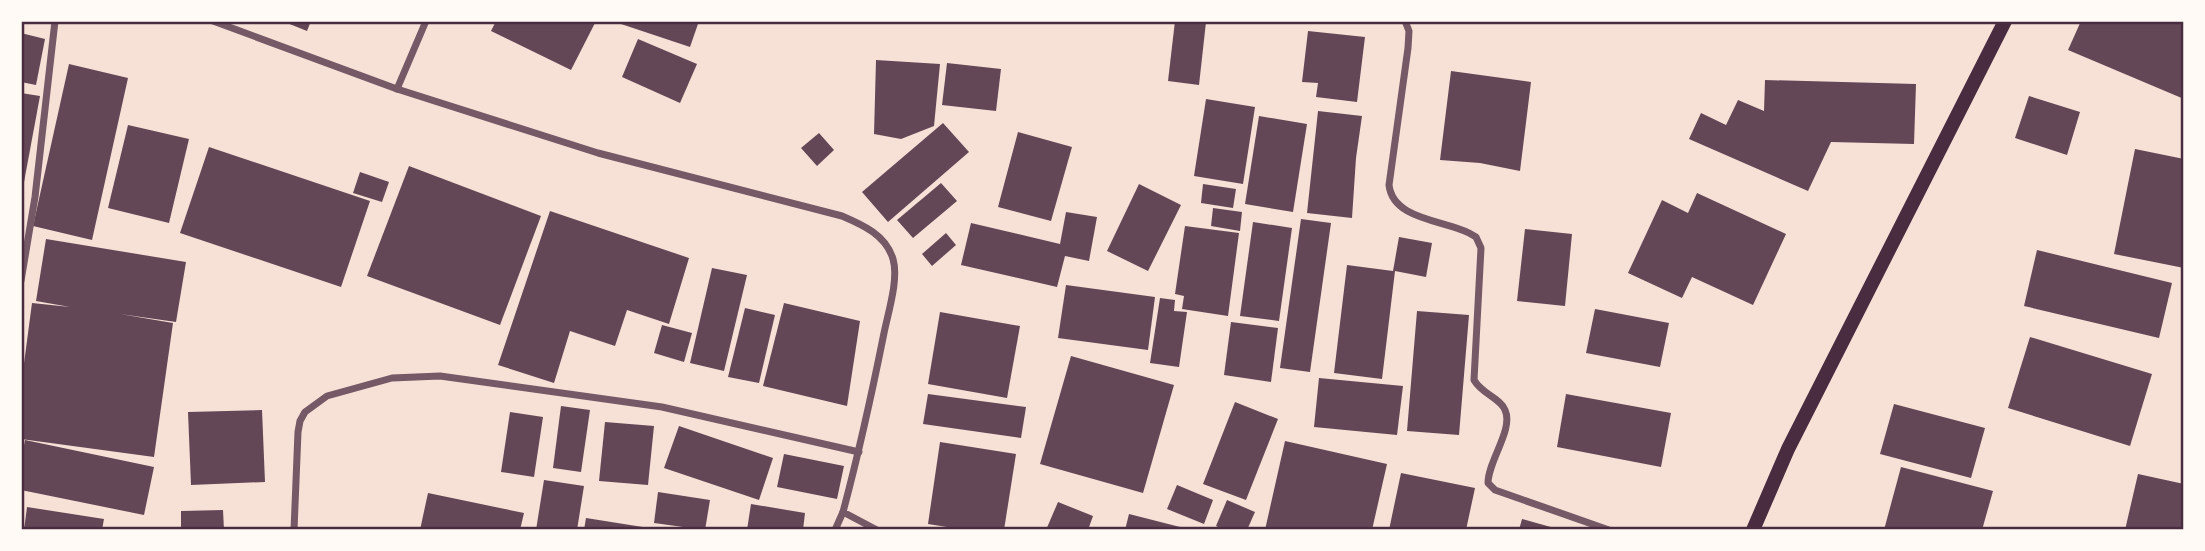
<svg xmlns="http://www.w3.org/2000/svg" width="2205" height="551" viewBox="0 0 2205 551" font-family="Manrope,sans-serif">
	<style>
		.building { fill: #644757 }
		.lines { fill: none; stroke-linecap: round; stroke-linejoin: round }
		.minor { stroke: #755966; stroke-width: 7 }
		.secondary { stroke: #4a2c40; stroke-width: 14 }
		.neatline { fill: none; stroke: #4a2c40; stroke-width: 2.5 }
	</style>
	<rect width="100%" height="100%" fill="#f7e1d7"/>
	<g class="building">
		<path d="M 282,21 L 311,21 L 307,31 Z"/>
		<path d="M 496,21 L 596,21 L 571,70 L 491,31 Z"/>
		<path d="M 622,21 L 699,21 L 690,47 L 621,24 Z"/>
		<path d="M 1175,21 L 1206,22 L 1199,85 L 1168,81 Z"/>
		<path d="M 2081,21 L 2184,21 L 2184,99 L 2068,50 Z"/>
		<path d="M 1308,31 L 1365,37 L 1357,102 L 1316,97 L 1318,83 L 1302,82 Z"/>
		<path d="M 21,33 L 45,39 L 36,85 L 21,82 Z"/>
		<path d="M 638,39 L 697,64 L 680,103 L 622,77 Z"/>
		<path d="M 876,60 L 940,64 L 934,126 L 901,139 L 874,134 Z"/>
		<path d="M 947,63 L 1001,69 L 996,111 L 942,105 Z"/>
		<path d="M 69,64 L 128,78 L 92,240 L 33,226 Z"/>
		<path d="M 1451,71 L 1531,82 L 1520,171 L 1480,163 L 1440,160 Z"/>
		<path d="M 1765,80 L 1916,84 L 1914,144 L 1831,142 L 1808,191 L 1689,139 L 1701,113 L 1726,125 L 1738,100 L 1764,111 Z"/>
		<path d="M 21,93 L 40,96 L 22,193 L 21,193 Z"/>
		<path d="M 2029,96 L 2080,112 L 2067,155 L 2015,138 Z"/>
		<path d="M 1206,99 L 1255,107 L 1243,184 L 1194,176 Z"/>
		<path d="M 1318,111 L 1362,116 L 1356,158 L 1352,218 L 1307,213 Z"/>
		<path d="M 1259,116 L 1307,124 L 1293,212 L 1245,204 Z"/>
		<path d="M 943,123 L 969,152 L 888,222 L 862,192 Z"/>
		<path d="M 128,125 L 189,139 L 169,223 L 108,208 Z"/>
		<path d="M 1018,132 L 1072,147 L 1051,221 L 998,207 Z"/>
		<path d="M 819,133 L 834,150 L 817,166 L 801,148 Z"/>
		<path d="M 209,147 L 370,201 L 341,287 L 180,233 Z"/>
		<path d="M 2135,149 L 2184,159 L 2184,268 L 2114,254 Z"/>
		<path d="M 409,166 L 541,216 L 500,325 L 367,276 Z"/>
		<path d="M 360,172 L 389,182 L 382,202 L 353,193 Z"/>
		<path d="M 941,183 L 957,201 L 913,238 L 897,220 Z"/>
		<path d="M 1139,184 L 1181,205 L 1148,271 L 1107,251 Z"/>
		<path d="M 1203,184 L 1236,189 L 1233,208 L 1201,203 Z"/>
		<path d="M 1697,193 L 1786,234 L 1753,305 L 1692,277 L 1682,298 L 1628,273 L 1662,200 L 1688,213 Z"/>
		<path d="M 1213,208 L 1242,212 L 1240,231 L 1211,226 Z"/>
		<path d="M 550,211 L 689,258 L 669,324 L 627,310 L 615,346 L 570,331 L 554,383 L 498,365 Z"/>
		<path d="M 1066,212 L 1097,217 L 1089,261 L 1065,256 L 1057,287 L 961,265 L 971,223 L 1060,244 Z"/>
		<path d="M 1301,219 L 1331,223 L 1310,372 L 1280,368 Z"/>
		<path d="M 1253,222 L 1292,228 L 1279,321 L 1240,316 Z"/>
		<path d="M 1185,226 L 1239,233 L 1228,316 L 1182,309 L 1184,296 L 1175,294 Z"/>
		<path d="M 1525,229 L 1572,234 L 1565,306 L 1517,301 Z"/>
		<path d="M 946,233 L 956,245 L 932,266 L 922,254 Z"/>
		<path d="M 1399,237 L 1432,243 L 1426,277 L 1395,271 L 1382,379 L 1334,373 L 1347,265 L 1393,271 Z"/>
		<path d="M 46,239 L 186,262 L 176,322 L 120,314 L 173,323 L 154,457 L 21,439 L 21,386 L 32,303 L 70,307 L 36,301 Z"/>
		<path d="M 2037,250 L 2172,283 L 2159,338 L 2024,306 Z"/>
		<path d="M 712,268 L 747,275 L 724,371 L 690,363 Z"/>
		<path d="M 1066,285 L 1155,297 L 1148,350 L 1058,338 Z"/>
		<path d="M 1160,298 L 1175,300 L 1174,311 L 1187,312 L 1179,367 L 1150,363 Z"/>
		<path d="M 784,303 L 860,321 L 847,406 L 763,386 Z"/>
		<path d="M 745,308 L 775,315 L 759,383 L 728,377 Z"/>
		<path d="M 1595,309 L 1669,323 L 1660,367 L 1586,353 Z"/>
		<path d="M 1417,311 L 1469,315 L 1459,435 L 1407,431 Z"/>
		<path d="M 940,312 L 1020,326 L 1007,398 L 928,384 Z"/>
		<path d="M 1231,322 L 1278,328 L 1271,382 L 1224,375 Z"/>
		<path d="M 662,325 L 692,333 L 684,362 L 654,353 Z"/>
		<path d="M 2030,337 L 2152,374 L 2130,446 L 2008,408 Z"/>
		<path d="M 1071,356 L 1174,385 L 1143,493 L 1040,464 Z"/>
		<path d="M 1319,378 L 1403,386 L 1397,435 L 1314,427 Z"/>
		<path d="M 928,394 L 1026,407 L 1021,438 L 923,424 Z"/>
		<path d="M 1566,394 L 1671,413 L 1661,467 L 1557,447 Z"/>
		<path d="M 1235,402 L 1278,419 L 1246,500 L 1203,484 Z"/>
		<path d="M 1894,404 L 1985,428 L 1971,478 L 1880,454 Z"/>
		<path d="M 561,406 L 590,410 L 581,472 L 553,468 Z"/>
		<path d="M 262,410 L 265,482 L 191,485 L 188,412 Z"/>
		<path d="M 510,412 L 543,417 L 534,477 L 501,472 Z"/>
		<path d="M 605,422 L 654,426 L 648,485 L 599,481 Z"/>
		<path d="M 679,426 L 773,458 L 759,500 L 664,468 Z"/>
		<path d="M 25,440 L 154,467 L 144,515 L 21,490 L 21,461 Z"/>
		<path d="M 1285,441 L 1387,464 L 1372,530 L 1265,530 Z"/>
		<path d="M 940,442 L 1016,454 L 1004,530 L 966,530 L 928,524 Z"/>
		<path d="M 784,454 L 844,466 L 837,499 L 777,487 Z"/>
		<path d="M 1901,467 L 1993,491 L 1982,530 L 1884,530 Z"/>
		<path d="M 1401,473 L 1475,488 L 1466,530 L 1389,530 Z"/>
		<path d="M 2138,474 L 2184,484 L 2183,530 L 2125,530 Z"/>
		<path d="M 544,480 L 584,486 L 577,530 L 536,530 Z"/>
		<path d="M 1177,485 L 1213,500 L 1204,524 L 1167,509 Z"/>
		<path d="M 658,492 L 710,500 L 705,530 L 654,523 Z"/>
		<path d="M 428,493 L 524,513 L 520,530 L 420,530 Z"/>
		<path d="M 1227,500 L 1255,512 L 1247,530 L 1225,530 L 1216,526 Z"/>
		<path d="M 1058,502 L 1093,516 L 1088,530 L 1046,530 Z"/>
		<path d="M 751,504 L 805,513 L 803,530 L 747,530 Z"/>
		<path d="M 27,507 L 104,519 L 102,530 L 24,530 Z"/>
		<path d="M 223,510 L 224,530 L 181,530 L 181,511 Z"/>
		<path d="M 1129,514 L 1188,529 L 1188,530 L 1125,530 Z"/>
		<path d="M 586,518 L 649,528 L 648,530 L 584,530 Z"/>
		<path d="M 1522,519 L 1558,529 L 1557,530 L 1519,530 Z"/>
	</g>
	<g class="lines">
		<g class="minor">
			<path d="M 213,21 L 397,89 L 598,153 L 842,216 C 863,225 886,235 893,259 C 899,279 888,313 884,333 C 872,393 859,452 843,512 L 877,530"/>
			<path d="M 1405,21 L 1409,31 L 1408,48 L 1389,185 C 1393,220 1444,220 1469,233 L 1476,237 L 1481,248 L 1474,380 C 1482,394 1500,398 1505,410 C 1514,429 1488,461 1488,483 L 1495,490 L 1609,530"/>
			<path d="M 397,89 L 426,21"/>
			<path d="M 21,281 L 35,197 L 55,21"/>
			<path d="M 294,530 L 298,432 L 300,421 L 305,412 L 327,396 L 392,378 L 440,376 L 662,407 L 859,452"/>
			<path d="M 835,530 L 843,512"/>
		</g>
		<path class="secondary" d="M 1753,530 L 1788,449 L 2005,21"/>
	</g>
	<rect width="2205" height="551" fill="none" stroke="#fffaf5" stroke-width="46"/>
	<rect x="23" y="23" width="2159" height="505" class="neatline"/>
</svg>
